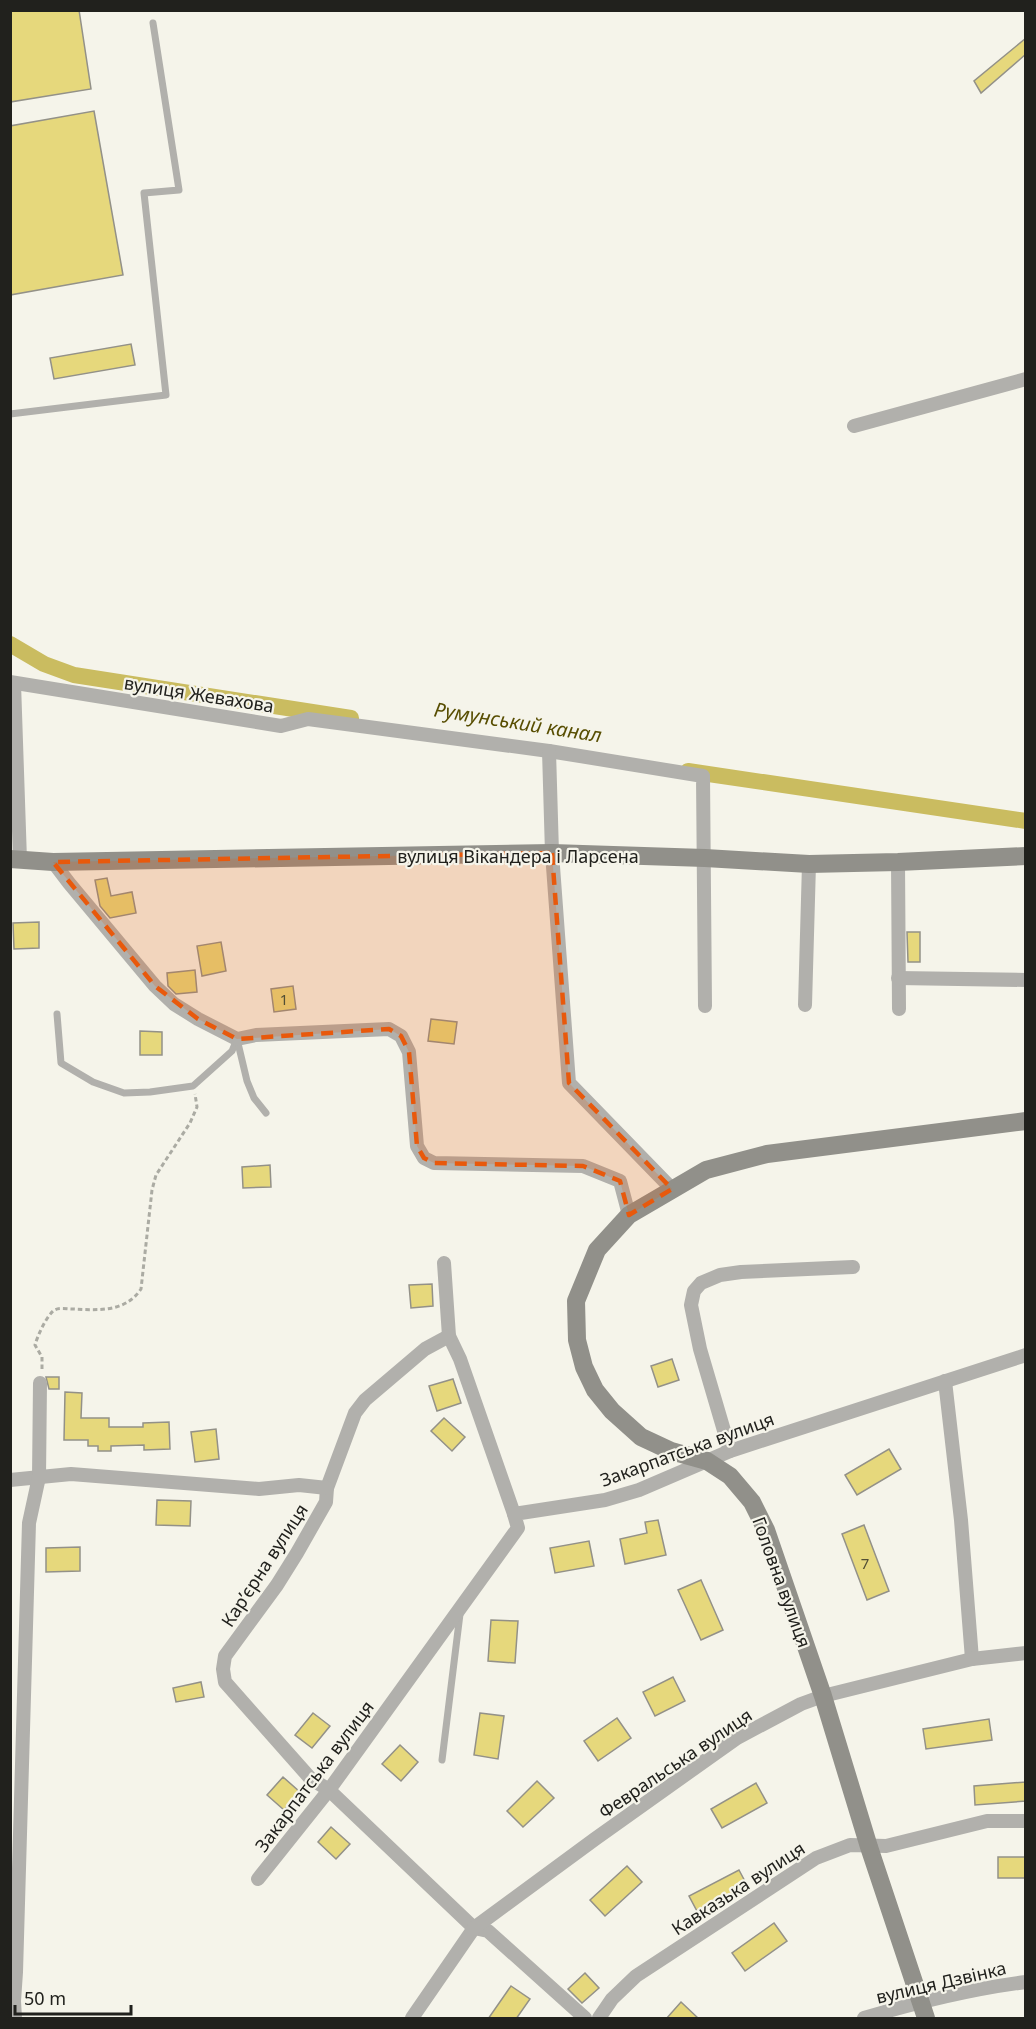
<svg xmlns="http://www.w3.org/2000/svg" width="1036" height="2029" viewBox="0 0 1036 2029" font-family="'Noto Sans',sans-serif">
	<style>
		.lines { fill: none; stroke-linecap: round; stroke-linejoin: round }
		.canal { stroke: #cabc60; stroke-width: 16 }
		.building { fill: #e6d87c; stroke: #939188; stroke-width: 1.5 }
		.path { stroke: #ababa3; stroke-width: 3; stroke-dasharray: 4.5 3; stroke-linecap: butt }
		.lane { stroke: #b1b0ac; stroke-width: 7 }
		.street { stroke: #b1b0ac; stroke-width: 14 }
		.secondary { stroke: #91908a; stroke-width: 18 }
		.marked { fill: #e8590c; fill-opacity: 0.2; stroke: #e8590c; stroke-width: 4.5; stroke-dasharray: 12 8; stroke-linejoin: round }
		.labels { text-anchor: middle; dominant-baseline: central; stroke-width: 4.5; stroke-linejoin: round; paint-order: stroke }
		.number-label { font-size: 15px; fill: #524f35 }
		.street-label { font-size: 18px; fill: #21211d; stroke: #f5f4ea }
		.water-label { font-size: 20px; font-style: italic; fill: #584e02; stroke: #f5f4ea }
	</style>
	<rect width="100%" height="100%" fill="#f5f4ea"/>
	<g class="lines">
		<g class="canal">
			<path d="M 10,644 L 44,664 L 74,675 L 351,718"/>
			<path d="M 688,771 L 1026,821"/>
		</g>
	</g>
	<g class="building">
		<path d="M 10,10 L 79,10 L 91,89 L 10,102 Z"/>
		<path d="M 1026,38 L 1026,54 L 981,93 L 974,81 Z"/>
		<path d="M 94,111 L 123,275 L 10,295 L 10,126 Z"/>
		<path d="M 131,344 L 135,365 L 54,379 L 50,358 Z"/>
		<path d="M 107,878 L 111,896 L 132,892 L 136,913 L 110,918 L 100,906 L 95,880 Z"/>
		<path d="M 39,922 L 39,948 L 14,949 L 13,923 Z"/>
		<path d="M 907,932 L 920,932 L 920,962 L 908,962 Z"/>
		<path d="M 221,942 L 226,971 L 202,976 L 197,946 Z"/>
		<path d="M 195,970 L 197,992 L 176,994 L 168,986 L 167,973 Z"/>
		<path d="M 293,986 L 296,1009 L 274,1012 L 271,989 Z"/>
		<path d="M 431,1019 L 457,1022 L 454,1044 L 428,1041 Z"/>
		<path d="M 140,1031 L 162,1032 L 162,1055 L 140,1055 Z"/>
		<path d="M 270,1165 L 271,1187 L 243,1188 L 242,1167 Z"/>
		<path d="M 432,1284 L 433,1306 L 411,1308 L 409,1285 Z"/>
		<path d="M 672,1359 L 679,1380 L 658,1387 L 651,1366 Z"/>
		<path d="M 46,1377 L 59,1377 L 59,1389 L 49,1389 Z"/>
		<path d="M 453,1379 L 461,1403 L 437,1411 L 429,1386 Z"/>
		<path d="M 65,1392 L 82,1393 L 81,1418 L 109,1418 L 109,1427 L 143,1427 L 143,1423 L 169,1422 L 170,1449 L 144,1450 L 144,1445 L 111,1446 L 111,1451 L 98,1451 L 98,1446 L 88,1446 L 88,1440 L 64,1440 Z"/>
		<path d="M 444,1418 L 465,1437 L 452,1451 L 431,1431 Z"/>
		<path d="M 216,1429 L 219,1459 L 195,1462 L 191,1432 Z"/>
		<path d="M 889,1449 L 901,1469 L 857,1495 L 845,1475 Z"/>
		<path d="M 157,1500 L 191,1501 L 190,1526 L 156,1525 Z"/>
		<path d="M 658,1520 L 666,1555 L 625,1564 L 620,1539 L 647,1533 L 645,1522 Z"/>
		<path d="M 864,1525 L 889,1591 L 867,1600 L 842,1534 Z"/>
		<path d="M 589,1541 L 594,1566 L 555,1573 L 550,1548 Z"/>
		<path d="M 80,1547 L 80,1571 L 46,1572 L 46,1548 Z"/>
		<path d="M 701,1580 L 723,1630 L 701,1640 L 678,1590 Z"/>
		<path d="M 491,1620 L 518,1621 L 515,1663 L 488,1661 Z"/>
		<path d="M 673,1677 L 685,1701 L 655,1716 L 643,1692 Z"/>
		<path d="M 201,1682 L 204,1697 L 176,1702 L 173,1688 Z"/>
		<path d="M 313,1713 L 330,1726 L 312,1748 L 295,1735 Z"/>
		<path d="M 480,1713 L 504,1716 L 498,1759 L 474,1755 Z"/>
		<path d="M 617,1718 L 631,1738 L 598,1761 L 584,1741 Z"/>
		<path d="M 989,1719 L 992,1740 L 926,1749 L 923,1729 Z"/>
		<path d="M 400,1745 L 418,1762 L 401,1781 L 382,1764 Z"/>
		<path d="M 283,1777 L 300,1792 L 284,1810 L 267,1795 Z"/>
		<path d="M 537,1781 L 554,1798 L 523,1827 L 507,1811 Z"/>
		<path d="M 1026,1782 L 1026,1801 L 975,1805 L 974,1786 Z"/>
		<path d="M 756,1783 L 767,1803 L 722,1828 L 711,1809 Z"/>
		<path d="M 331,1827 L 350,1844 L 336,1859 L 318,1842 Z"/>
		<rect x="998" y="1857" width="28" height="21"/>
		<path d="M 627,1866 L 642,1882 L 605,1916 L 590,1900 Z"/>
		<path d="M 739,1870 L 748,1887 L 698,1913 L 689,1896 Z"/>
		<path d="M 774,1923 L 787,1941 L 745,1971 L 732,1953 Z"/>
		<path d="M 585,1973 L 599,1988 L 582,2003 L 568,1989 Z"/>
		<path d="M 511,1986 L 530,1999 L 516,2019 L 488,2019 Z"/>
		<path d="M 681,2002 L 699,2019 L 666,2019 Z"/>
	</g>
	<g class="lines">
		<path class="path" d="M 42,1369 L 42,1357 L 35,1345 C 38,1335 45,1319 53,1311 C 58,1307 66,1309 72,1309 C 97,1310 125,1313 141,1289 L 152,1190 L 156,1175 L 190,1123 L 197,1107 L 195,1094"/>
		<g class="lane">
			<path d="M 10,414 L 166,395 L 144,193 L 179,190 L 153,23"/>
			<path d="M 57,1014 L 61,1063 L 93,1082 L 124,1093 L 150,1092 L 193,1086 L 232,1051 L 237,1039"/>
			<path d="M 237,1039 L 247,1081 L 254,1098 L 266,1113"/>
			<path d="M 442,1760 L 460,1614"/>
		</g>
		<g class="street">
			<path d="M 854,426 L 1026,379"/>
			<path d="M 10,682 L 281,726 L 308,719 L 549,751 L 703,776 L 705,1006"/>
			<path d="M 14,683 L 20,860"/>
			<path d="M 549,751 L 552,853 L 569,1083 L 672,1189"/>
			<path d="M 53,862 L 69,883 L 155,986 L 174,1004 L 198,1019 L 237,1039 L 256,1035 L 389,1029 L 401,1036 L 409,1052 L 417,1146 L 424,1158 L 434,1163 L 583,1166 L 620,1181 L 629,1215"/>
			<path d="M 898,862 L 899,1009"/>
			<path d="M 898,978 L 1026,980"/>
			<path d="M 805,1005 L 809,864"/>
			<path d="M 444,1263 L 449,1336 L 460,1359 L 514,1514"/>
			<path d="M 449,1336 L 425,1349 L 365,1400 L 355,1413 L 327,1488 L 326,1502 L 297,1553 L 277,1585 L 225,1656 L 223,1669 L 225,1682 L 310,1778 L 329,1790 L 474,1928 L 488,1931 L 585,2018"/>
			<path d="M 945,1381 L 961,1520 L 972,1659"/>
			<path d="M 730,1451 L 700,1349 L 691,1305 L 694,1291 L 701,1283 L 720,1275 L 741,1272 L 853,1267"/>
			<path d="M 10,1480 L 71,1474 L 259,1489 L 299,1485 L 327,1488"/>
			<path d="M 258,1879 L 329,1790 L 518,1528 L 514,1514 L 605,1500 L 639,1490 L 730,1451 L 1026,1355"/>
			<path d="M 15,2018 L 14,2001 L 16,1972 L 29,1523 L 39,1477 L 40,1383"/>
			<path d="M 412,2018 L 474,1928 L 595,1839 L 737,1738 L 801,1704 L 823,1696 L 972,1659 L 1026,1653"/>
			<path d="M 599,2018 L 612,1999 L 636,1976 L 816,1858 L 850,1845 L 886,1846 L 987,1821 L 1026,1821"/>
			<path d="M 864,2018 C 918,2002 970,1989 1026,1982"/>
		</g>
		<g class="secondary">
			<path d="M 10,859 L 53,862 L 552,853 L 705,858 L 809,864 L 898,862 L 1026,856"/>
			<path d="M 926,2018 L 869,1847 L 823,1696 L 766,1530 L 752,1502 L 730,1476 L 707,1461 L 671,1451 L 641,1437 L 612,1411 L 595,1390 L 584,1367 L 577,1340 L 576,1301 L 597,1250 L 629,1215 L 706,1170 L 767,1154 L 1026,1121"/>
		</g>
	</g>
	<path class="marked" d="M 552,853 L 569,1083 L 672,1189 L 629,1215 L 620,1181 L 583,1166 L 434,1163 L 424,1158 L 417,1146 L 409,1052 L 401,1036 L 389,1029 L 237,1039 L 198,1019 L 155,986 L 53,862 Z"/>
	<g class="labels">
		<g class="number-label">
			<text x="284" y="999">1</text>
			<text x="865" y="1563">7</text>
		</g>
		<g class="street-label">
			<text transform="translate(199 694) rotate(9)">вулиця Жевахова</text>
			<text x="518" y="856">вулиця Вікандера і Ларсена</text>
			<text transform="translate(687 1449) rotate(-20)">Закарпатська вулиця</text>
			<text transform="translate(264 1565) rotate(-57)">Карʼєрна вулиця</text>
			<text transform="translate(782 1582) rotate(70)">Головна вулиця</text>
			<text transform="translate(675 1763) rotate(-34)">Февральська вулиця</text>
			<text transform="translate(314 1776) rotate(-53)">Закарпатська вулиця</text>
			<text transform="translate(738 1888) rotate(-33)">Кавказька вулиця</text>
			<text transform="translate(941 1982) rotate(-13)">вулиця Дзвінка</text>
		</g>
		<g class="water-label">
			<text transform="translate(518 722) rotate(9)">Румунський канал</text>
		</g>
	</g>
	<rect width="1036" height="2029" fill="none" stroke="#21211d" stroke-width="24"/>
	<path d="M15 2005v9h116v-9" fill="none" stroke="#21211d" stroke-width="3"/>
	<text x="24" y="2005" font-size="18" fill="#21211d" stroke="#f5f4ea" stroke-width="4.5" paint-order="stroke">50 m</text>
</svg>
